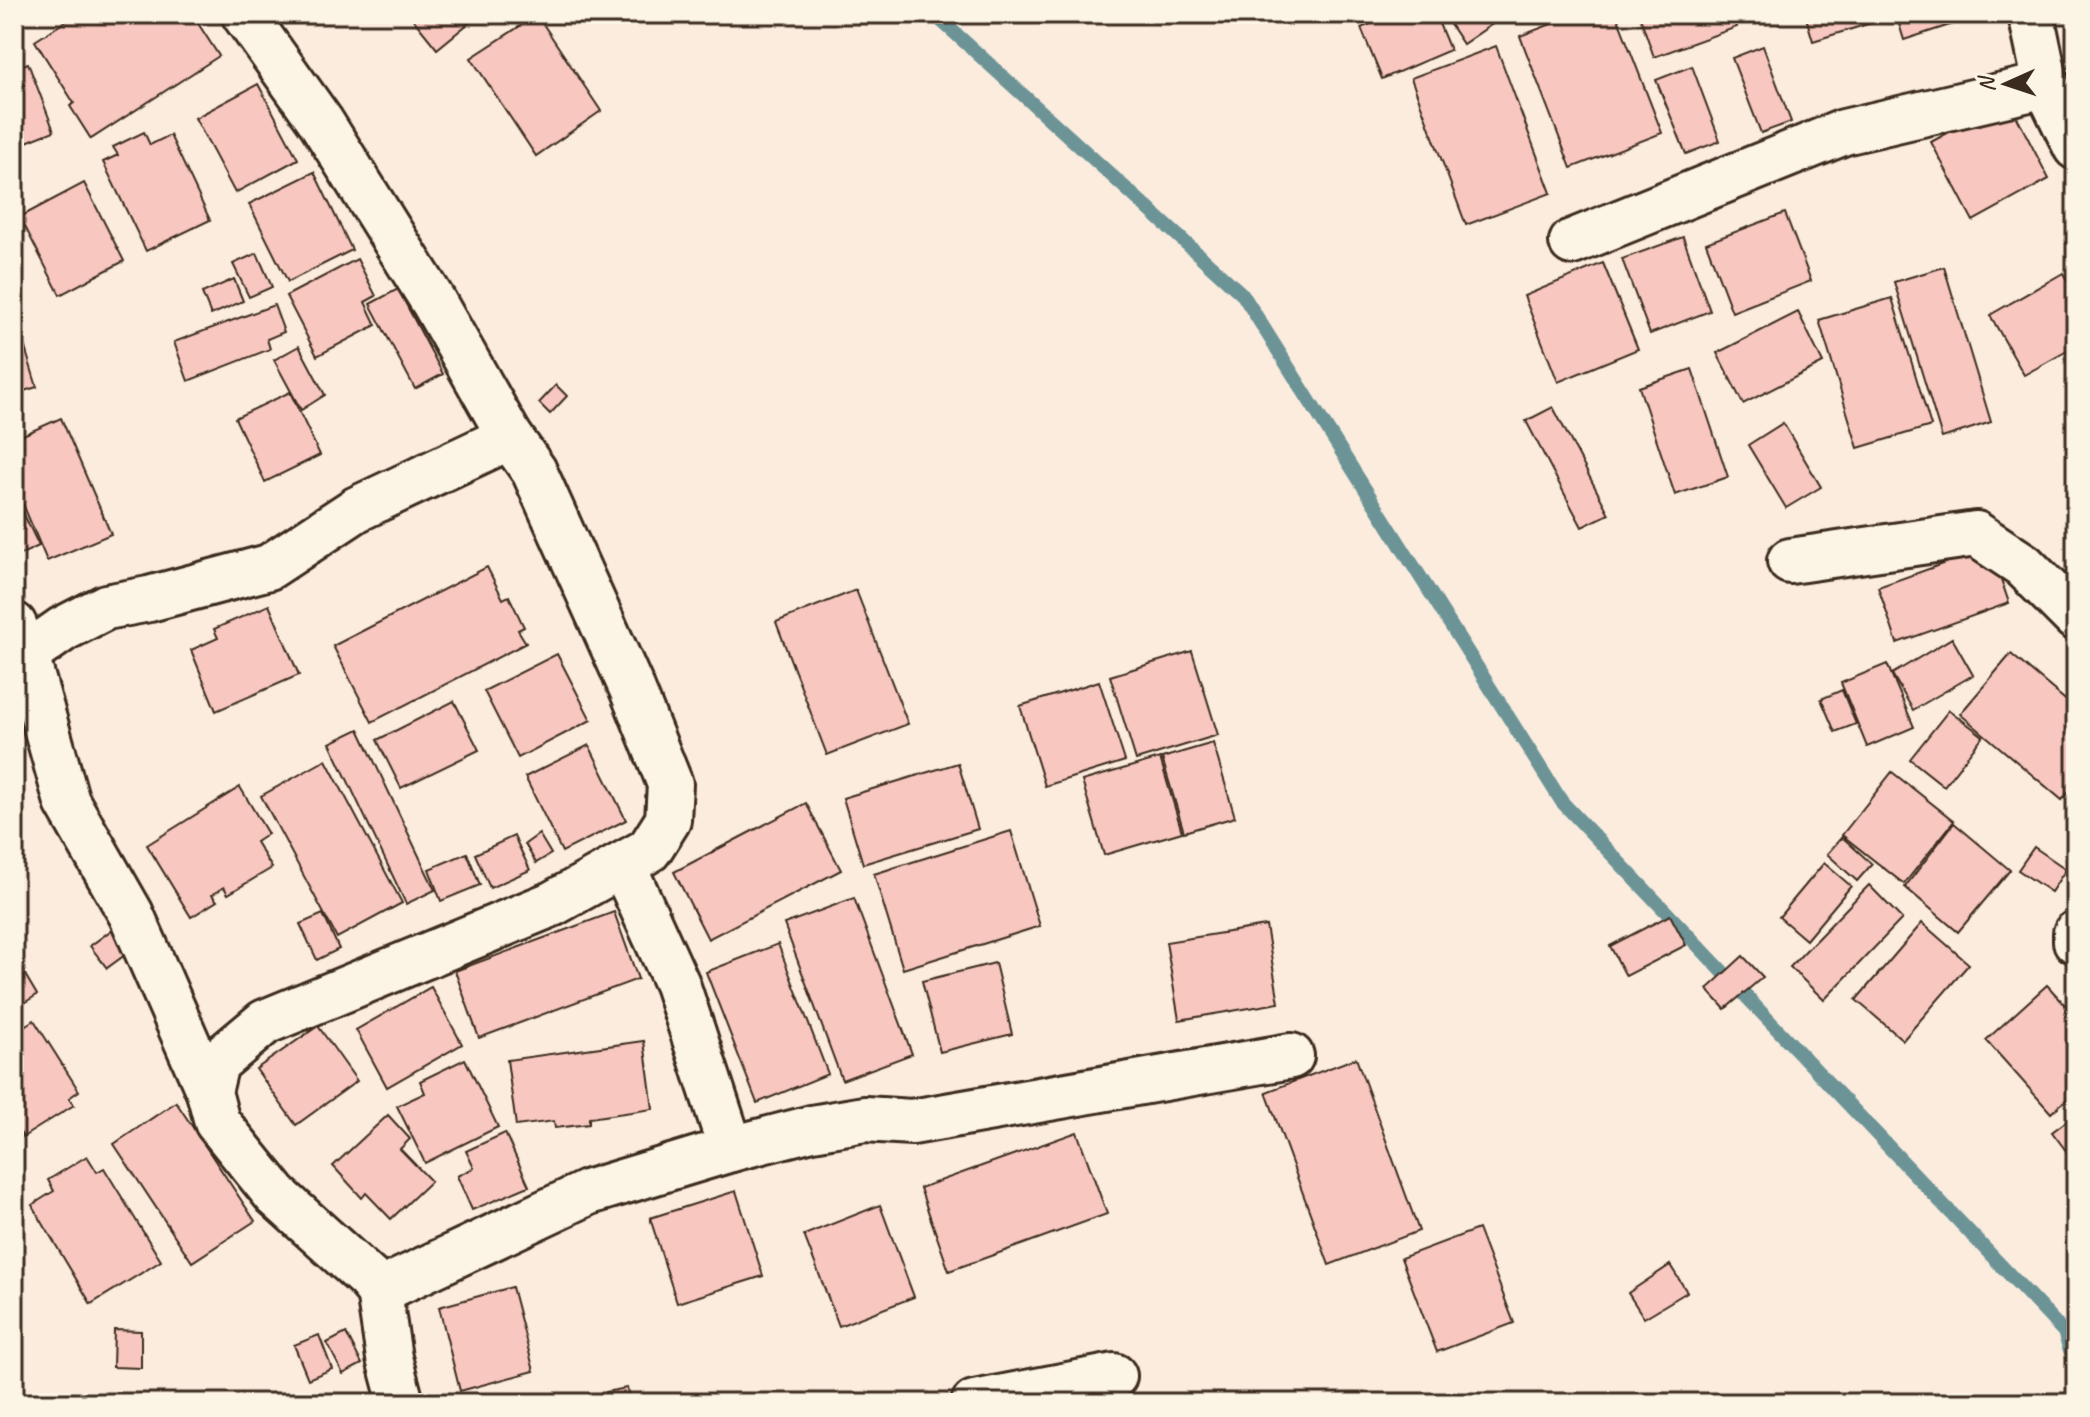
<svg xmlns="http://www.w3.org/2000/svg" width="2090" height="1417" viewBox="0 0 2090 1417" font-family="Caveat,sans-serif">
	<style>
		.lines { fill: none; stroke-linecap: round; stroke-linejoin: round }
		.stream { stroke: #6c9497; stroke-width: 14 }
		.building { fill: #f8c8c0; stroke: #3b2a1e; stroke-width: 2 }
		.minor-casing { stroke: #3b2a1e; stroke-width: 50 }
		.minor { stroke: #fcf5e5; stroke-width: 44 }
	</style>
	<rect width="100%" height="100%" fill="#fbecde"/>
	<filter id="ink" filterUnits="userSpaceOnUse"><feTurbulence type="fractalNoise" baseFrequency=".0125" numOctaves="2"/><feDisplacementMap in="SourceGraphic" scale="16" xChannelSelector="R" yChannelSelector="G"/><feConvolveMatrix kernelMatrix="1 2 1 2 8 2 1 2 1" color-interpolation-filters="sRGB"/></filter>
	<g filter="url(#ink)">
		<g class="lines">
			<path class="stream" d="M 934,14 L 1243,295 L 1562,802 L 2064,1332 L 2076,1368"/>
		</g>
		<g class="building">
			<path d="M 77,14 L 192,14 L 219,56 L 91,139 L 70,106 L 74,103 L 35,41 Z"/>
			<path d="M 417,14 L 480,14 L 437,49 L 412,18 Z"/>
			<path d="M 1393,14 L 1435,14 L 1450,50 L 1382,79 L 1361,28 Z"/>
			<path d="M 1443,14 L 1507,14 L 1463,44 Z"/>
			<path d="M 1577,14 L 1616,14 L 1662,133 L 1571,168 L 1520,36 Z"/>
			<path d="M 1639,14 L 1733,14 L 1737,27 L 1654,57 Z"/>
			<path d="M 1805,14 L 1868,14 L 1871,23 L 1813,41 Z"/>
			<path d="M 1896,14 L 1963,14 L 1965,20 L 1904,40 Z"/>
			<path d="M 537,15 L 601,111 L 536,156 L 471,58 Z"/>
			<path d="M 1496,46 L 1551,193 L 1466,225 L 1411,78 Z"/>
			<path d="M 1763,46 L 1791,122 L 1761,133 L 1732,58 Z"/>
			<path d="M 28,63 L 54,131 L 14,147 L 14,68 Z"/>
			<path d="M 1692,66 L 1720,141 L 1686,154 L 1656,80 Z"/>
			<path d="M 258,84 L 298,159 L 235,193 L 195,118 Z"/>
			<path d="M 2008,100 L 2049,179 L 1973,221 L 1931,142 Z"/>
			<path d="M 144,132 L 150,145 L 170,135 L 210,220 L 146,251 L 103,162 L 118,155 L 113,147 Z"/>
			<path d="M 314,172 L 352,250 L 288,282 L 249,204 Z"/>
			<path d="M 84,183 L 124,261 L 60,295 L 20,217 Z"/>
			<path d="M 1785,213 L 1811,281 L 1732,312 L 1706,243 Z"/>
			<path d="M 1683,237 L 1710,311 L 1650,334 L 1622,259 Z"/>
			<path d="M 257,253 L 272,287 L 249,297 L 233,264 Z"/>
			<path d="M 357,259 L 376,296 L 365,302 L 376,325 L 317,356 L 286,296 Z"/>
			<path d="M 1603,263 L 1638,349 L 1558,382 L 1524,296 Z"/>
			<path d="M 1944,267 L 1991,422 L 1942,438 L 1894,282 Z"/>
			<path d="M 2063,273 L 2076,296 L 2076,346 L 2024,375 L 1990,315 Z"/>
			<path d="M 234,279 L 243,301 L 211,315 L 202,293 Z"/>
			<path d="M 398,289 L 443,374 L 415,389 L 370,304 Z"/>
			<path d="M 1892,298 L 1931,426 L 1858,448 L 1819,320 Z"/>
			<path d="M 274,305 L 284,332 L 267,339 L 270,349 L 188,381 L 174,342 Z"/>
			<path d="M 14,312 L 37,387 L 14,394 Z"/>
			<path d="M 1798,312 L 1823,363 L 1743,404 L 1717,353 Z"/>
			<path d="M 299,346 L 325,395 L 301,410 L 274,360 Z"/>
			<path d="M 1692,369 L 1728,477 L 1675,495 L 1639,387 Z"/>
			<path d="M 556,385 L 567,396 L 550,414 L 539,403 Z"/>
			<path d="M 290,392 L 320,455 L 265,482 L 235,418 Z"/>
			<path d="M 1553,407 L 1609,514 L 1582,527 L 1526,421 Z"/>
			<path d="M 61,418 L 111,534 L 47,561 L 14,483 L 14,439 Z"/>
			<path d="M 1783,423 L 1821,487 L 1786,508 L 1748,445 Z"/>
			<path d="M 19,504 L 39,546 L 15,557 L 14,507 Z"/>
			<path d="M 1990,547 L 2009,603 L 1897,643 L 1878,587 Z"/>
			<path d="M 487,567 L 503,599 L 509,596 L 524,627 L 518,630 L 526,643 L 372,722 L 333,646 Z"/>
			<path d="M 856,590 L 908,724 L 827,755 L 776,622 Z"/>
			<path d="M 269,605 L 299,675 L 216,711 L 191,650 L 218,638 L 214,629 Z"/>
			<path d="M 1952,638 L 1973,675 L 1913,710 L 1892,674 Z"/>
			<path d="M 1192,651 L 1218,735 L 1136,760 L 1110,676 Z"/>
			<path d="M 557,654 L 591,720 L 518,758 L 484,691 Z"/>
			<path d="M 2011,654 L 2076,709 L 2076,784 L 2062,800 L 1960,714 Z"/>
			<path d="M 1887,664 L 1914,727 L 1867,747 L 1841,683 Z"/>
			<path d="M 1099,681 L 1125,761 L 1045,786 L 1020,706 Z"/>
			<path d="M 1842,690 L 1856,724 L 1835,732 L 1821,699 Z"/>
			<path d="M 454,701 L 479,750 L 401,788 L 377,740 Z"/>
			<path d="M 1949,710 L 1983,736 L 1944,786 L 1910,759 Z"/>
			<path d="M 359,729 L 435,890 L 406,904 L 330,743 Z"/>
			<path d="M 1213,743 L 1235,817 L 1184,832 L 1162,758 Z"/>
			<path d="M 589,745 L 626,820 L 562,852 L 525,777 Z"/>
			<path d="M 1160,758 L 1182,832 L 1104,855 L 1082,781 Z"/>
			<path d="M 326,760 L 402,903 L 337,938 L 261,796 Z"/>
			<path d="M 958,763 L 978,829 L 863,864 L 843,798 Z"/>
			<path d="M 1892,772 L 1954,821 L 1904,884 L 1842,835 Z"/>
			<path d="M 240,787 L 268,834 L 256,842 L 272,868 L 228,894 L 224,887 L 212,895 L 217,901 L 191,917 L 147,845 Z"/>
			<path d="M 806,803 L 841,870 L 708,939 L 674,872 Z"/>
			<path d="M 1954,823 L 2010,870 L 1958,932 L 1905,887 Z"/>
			<path d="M 1011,831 L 1040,926 L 903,969 L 874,874 Z"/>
			<path d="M 539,834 L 551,854 L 536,863 L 525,844 Z"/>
			<path d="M 514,836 L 530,870 L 490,888 L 475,854 Z"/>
			<path d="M 1842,837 L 1872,864 L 1857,881 L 1827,854 Z"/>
			<path d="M 2034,847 L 2066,869 L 2051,892 L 2018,870 Z"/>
			<path d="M 467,853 L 480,885 L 441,901 L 429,869 Z"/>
			<path d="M 1824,863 L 1851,886 L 1806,940 L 1779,917 Z"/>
			<path d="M 1869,885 L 1902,919 L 1824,1000 L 1790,967 Z"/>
			<path d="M 854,898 L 912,1054 L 842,1080 L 784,924 Z"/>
			<path d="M 614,912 L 638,979 L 479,1038 L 455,971 Z"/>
			<path d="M 323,914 L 339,949 L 317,960 L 300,924 Z"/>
			<path d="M 1670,915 L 1686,945 L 1626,976 L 1610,946 Z"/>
			<path d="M 1922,923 L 1969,964 L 1903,1040 L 1856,1000 Z"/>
			<path d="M 1266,926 L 1279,1003 L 1179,1020 L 1166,942 Z"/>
			<path d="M 113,929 L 129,952 L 107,968 L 90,946 Z"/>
			<path d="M 778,944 L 828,1074 L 757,1103 L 706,972 Z"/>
			<path d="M 14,956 L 37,995 L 14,1009 Z"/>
			<path d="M 1743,956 L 1763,977 L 1725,1009 L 1707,989 Z"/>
			<path d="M 995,963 L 1012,1034 L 940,1052 L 922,981 Z"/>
			<path d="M 2047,985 L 2076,1017 L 2076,1091 L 2051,1113 L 1986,1040 Z"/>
			<path d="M 431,987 L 462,1044 L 387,1087 L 356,1030 Z"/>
			<path d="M 34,1020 L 79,1091 L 69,1098 L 74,1105 L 23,1137 L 14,1123 L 14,1032 Z"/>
			<path d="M 318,1026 L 357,1081 L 296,1125 L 256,1069 Z"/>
			<path d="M 644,1041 L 653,1109 L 589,1118 L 589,1124 L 555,1128 L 554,1121 L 516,1126 L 507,1060 Z"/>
			<path d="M 1356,1058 L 1419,1231 L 1329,1265 L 1266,1092 Z"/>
			<path d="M 465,1059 L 498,1127 L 425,1163 L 397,1106 L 425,1093 L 420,1081 Z"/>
			<path d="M 176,1102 L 255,1221 L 192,1262 L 114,1144 Z"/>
			<path d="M 2076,1114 L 2076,1164 L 2052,1132 Z"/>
			<path d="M 388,1115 L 410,1139 L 400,1149 L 431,1181 L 391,1219 L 366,1193 L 362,1198 L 333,1166 Z"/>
			<path d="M 1077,1132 L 1107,1214 L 949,1271 L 920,1188 Z"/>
			<path d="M 505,1133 L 529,1186 L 472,1210 L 457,1176 L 474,1168 L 466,1151 Z"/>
			<path d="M 87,1156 L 97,1172 L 104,1168 L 161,1261 L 91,1304 L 32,1205 L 54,1191 L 48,1180 Z"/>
			<path d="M 736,1191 L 763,1276 L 677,1303 L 650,1218 Z"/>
			<path d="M 880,1205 L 914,1297 L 839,1326 L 804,1235 Z"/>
			<path d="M 1478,1229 L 1514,1323 L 1437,1352 L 1401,1258 Z"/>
			<path d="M 1670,1265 L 1687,1292 L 1644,1318 L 1628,1293 Z"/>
			<path d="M 512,1287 L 534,1371 L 460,1391 L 439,1307 Z"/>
			<path d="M 114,1330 L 141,1331 L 141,1368 L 113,1367 Z"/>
			<path d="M 346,1333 L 362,1364 L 343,1374 L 327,1343 Z"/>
			<path d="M 319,1335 L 332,1369 L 308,1379 L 294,1345 Z"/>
			<path d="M 627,1388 L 630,1403 L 608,1403 L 606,1392 Z"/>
		</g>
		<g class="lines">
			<defs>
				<g id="minor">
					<path d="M 244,14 L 321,122 L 433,301 L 510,437 L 534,471 L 632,689 L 670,784 L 668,820 L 649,850 L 552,904 L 265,1022 L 216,1063 L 209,1092 L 217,1122 L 276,1195 L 368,1278 L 379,1291 L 389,1358 L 401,1403"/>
					<path d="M 2031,14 L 2046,85 L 2076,147"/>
					<path d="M 1572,242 L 1844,132 L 2046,85"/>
					<path d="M 1790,561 L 1976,534 L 2023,565 L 2076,618"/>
					<path d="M 14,625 L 26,655 L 67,802 L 131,914 L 209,1092"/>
					<path d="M 26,655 L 63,629 L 106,607 L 149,599 L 269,567 L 357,509 L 510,437"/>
					<path d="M 623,865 L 677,984 L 731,1149"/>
					<path d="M 2076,933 L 2076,941"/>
					<path d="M 379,1291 L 589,1192 L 731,1149 L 812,1128 L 865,1119 L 912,1122 L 1291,1056"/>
					<path d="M 974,1403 L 1114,1376"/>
				</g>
			</defs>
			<use href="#minor" class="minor-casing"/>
			<use href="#minor" class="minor"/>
		</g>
	</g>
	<rect width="2090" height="1417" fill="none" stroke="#fcf5e5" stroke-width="48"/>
	<rect x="24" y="24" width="2042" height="1369" fill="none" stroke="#3b2a1e" stroke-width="3" filter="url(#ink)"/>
	<g transform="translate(2006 84) rotate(267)" stroke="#fcf5e5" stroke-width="6" paint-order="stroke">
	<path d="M0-6L14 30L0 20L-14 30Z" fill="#3b2a1e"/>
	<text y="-12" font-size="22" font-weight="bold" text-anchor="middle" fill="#3b2a1e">N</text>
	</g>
</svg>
